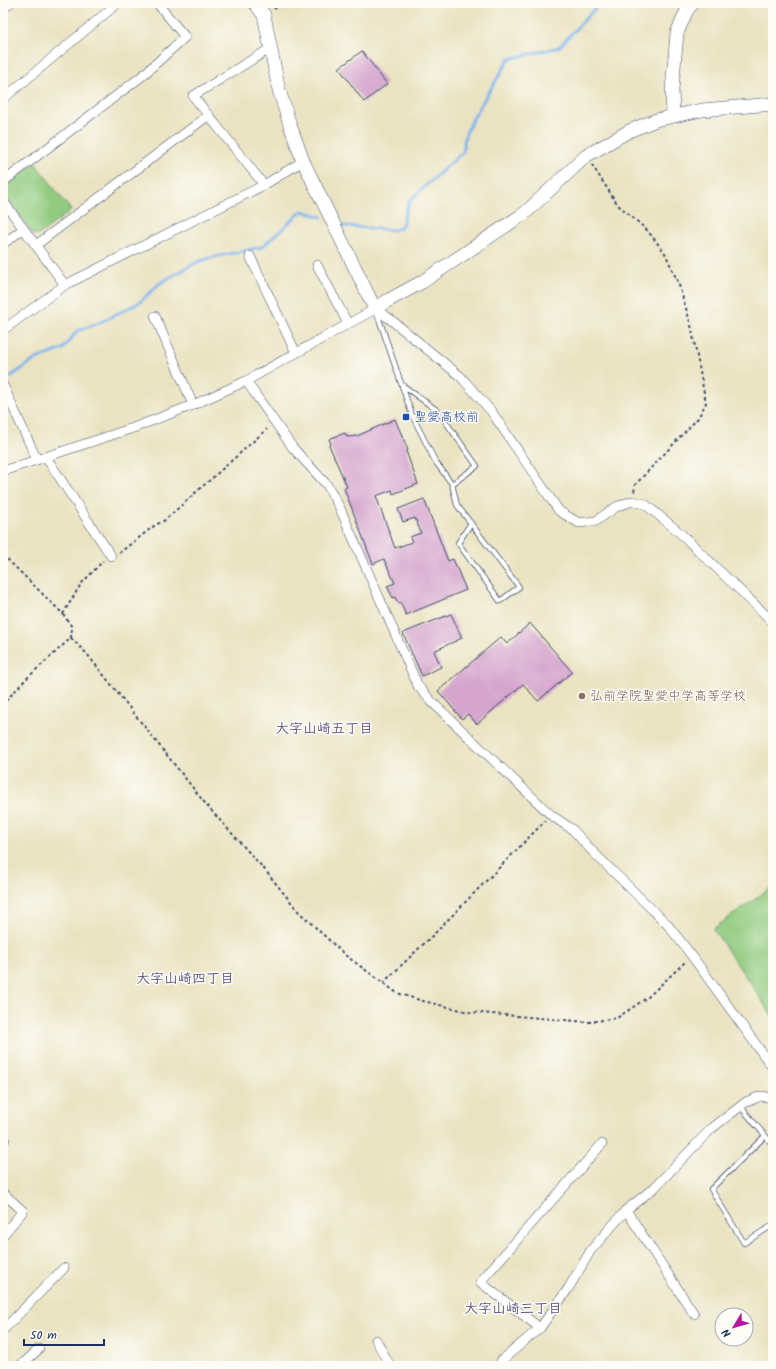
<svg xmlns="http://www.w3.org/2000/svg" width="776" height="1369" viewBox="0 0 776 1369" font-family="Kalam,'Klee One',sans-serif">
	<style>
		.green { fill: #91cb7f; stroke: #567d6e }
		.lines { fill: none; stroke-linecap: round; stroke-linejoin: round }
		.stream { stroke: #7fb4ed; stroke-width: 3 }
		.building { fill: #d5a5ce }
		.lane-casing { stroke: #3a4a6d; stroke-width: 6 }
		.street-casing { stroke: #3a4a6d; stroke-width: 10 }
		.secondary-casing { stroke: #3a4a6d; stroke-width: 14 }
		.path { stroke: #3a4a6d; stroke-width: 2; stroke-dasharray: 3 3; stroke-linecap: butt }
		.lane { stroke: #fff; stroke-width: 4.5 }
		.street { stroke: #fff; stroke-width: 9 }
		.secondary { stroke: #fff; stroke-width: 13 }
		.transit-dot { fill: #1a4fb4; stroke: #fdfcf7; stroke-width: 1.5 }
		.education-dot { fill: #8d6e63; stroke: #fdfcf7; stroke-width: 1.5 }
		.labels { text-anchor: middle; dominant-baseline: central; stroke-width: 3; stroke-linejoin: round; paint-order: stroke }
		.transit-label { font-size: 13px; fill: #164399; stroke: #fdfcf7; text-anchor: start }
		.education-label { font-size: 13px; fill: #785e54; stroke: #fdfcf7; text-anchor: start }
		.neighbourhood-label { font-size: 14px; font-weight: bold; fill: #5c5885; stroke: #fdfcf7 }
	</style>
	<rect width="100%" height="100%" fill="#fdfcf7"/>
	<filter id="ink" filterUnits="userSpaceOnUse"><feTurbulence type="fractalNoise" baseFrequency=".025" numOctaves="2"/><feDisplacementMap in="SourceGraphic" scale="8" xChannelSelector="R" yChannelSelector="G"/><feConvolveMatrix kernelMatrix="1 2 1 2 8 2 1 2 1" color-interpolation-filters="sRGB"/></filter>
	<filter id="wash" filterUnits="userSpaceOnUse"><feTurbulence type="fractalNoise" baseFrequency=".012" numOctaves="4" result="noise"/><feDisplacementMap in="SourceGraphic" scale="16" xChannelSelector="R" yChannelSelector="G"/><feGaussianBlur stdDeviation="0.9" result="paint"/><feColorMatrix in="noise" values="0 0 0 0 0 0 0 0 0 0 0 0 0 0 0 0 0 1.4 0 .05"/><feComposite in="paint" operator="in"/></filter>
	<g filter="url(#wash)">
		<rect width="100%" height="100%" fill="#eae3c1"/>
		<g class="green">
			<path d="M 35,163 L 71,210 L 39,235 L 33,234 L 3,194 L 3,187 Z"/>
			<path d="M 773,886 L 773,1017 L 713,929 Z"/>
		</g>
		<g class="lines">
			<g class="stream">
				<path d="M 344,226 L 393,230 L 401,228 L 409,201 L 463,152 C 464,147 464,141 465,136 C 475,109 495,85 509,59 L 559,47 L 600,3"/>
				<path d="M 10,377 L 36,359 L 63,349 L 77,331 L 101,322 L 140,302 L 160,283 L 197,262 L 210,258 L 262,247 L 302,211 L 322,217"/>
			</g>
		</g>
		<g id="blocks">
			<g class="building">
				<path d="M 362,51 L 387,84 L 364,102 L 339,68 Z"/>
				<path d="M 395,419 L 408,450 L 406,451 L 418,484 L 393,494 L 392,490 L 376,496 L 395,548 L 412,542 L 410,537 L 421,533 L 415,518 L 403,522 L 398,509 L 424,499 L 448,561 L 453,559 L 466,590 L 406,615 L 400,602 L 398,603 L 395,597 L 393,598 L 387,586 L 395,583 L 384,559 L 373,564 L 344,488 L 347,487 L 329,445 L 331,444 L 329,439 L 345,433 L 347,437 L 357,436 Z"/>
				<path d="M 451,614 L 462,638 L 434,651 L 441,667 L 422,676 L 403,633 Z"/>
				<path d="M 530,623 L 572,672 L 538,701 L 523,684 L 477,724 L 468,714 L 462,719 L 438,691 L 501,637 L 507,644 Z"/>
			</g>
		</g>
	</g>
	<g filter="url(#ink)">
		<use href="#blocks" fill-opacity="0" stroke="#3a4a6d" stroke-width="1"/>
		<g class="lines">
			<defs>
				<g id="lane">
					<path d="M 376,310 L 412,415 L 435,461 L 452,484 L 477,466 L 438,411 L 402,385"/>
					<path d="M 452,484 L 457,505 L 519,587 L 500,601 L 458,543 L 471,523"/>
					<path d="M 740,1106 L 773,1145"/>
					<path d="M 765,1136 L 711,1189 L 744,1243 L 773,1225"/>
				</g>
				<g id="street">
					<path d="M 3,9 L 10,3"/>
					<path d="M 3,99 L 118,3"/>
					<path d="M 3,182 L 142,76 L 185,37 L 157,3"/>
					<path d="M 264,185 L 193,96 L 271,48"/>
					<path d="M 3,201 L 65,285"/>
					<path d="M 3,244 L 23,229"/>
					<path d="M 36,245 L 209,115"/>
					<path d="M 250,256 L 296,353"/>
					<path d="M 317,265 L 348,324"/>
					<path d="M 155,316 L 193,405"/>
					<path d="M 3,330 L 65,285 L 264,185 L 303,161"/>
					<path d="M 246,381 L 293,448 L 327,485 L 339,506 L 418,686 L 431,701 L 551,815 L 573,830 L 593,852 L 667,924 L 692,956 L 773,1068"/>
					<path d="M 3,385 L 37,460"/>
					<path d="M 46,457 L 111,556"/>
					<path d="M 3,471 L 133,428 L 193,405 L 246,381 L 375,309 L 390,319 L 460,376 L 491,411 L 559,511 L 579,523 L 596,521 L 616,507 L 632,501 L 645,504 L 679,532 L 773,622"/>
					<path d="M 3,1142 L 5,1140"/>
					<path d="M 3,1193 L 23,1211 L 3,1235"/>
					<path d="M 626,1210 L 694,1314"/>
					<path d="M 540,1328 L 480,1282 L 602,1144"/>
					<path d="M 3,1330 L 64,1268"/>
					<path d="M 376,1340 L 390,1366"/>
					<path d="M 20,1366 L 39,1349"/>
					<path d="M 498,1366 L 502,1360 L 540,1328 L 568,1289 L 591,1250 L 626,1210 L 654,1188 L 711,1129 L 746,1102 L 761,1096 L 773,1098"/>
				</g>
				<g id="secondary">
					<path d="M 255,3 L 264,15 L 279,90 L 290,125 L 303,161 L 375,309 L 387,301 L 422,282 L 525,213 L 586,156 L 629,131 L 656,120 L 702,110 L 773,104"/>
					<path d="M 673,115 L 672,90 L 677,33 L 687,10 L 693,3"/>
				</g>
			</defs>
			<use href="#lane" class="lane-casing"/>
			<use href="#street" class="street-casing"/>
			<use href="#secondary" class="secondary-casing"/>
			<g class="path">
				<path d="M 274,9 L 283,3"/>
				<path d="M 592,165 L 618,205 L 647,230 L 665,253 L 678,282 L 691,325 L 706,403 L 698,418 L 635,485 L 634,493"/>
				<path d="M 119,553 L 154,526 L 165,520 L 267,429"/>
				<path d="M 3,555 L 63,614 L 72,627 L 71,638 L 25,680 L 3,704"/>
				<path d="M 63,614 L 81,584 L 103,561"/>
				<path d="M 71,638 L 87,654 L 208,807 L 265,870 L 299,912 L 345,955 L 397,993 L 423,1001 L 469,1012 L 589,1022 L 617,1018 L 648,997 L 685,962"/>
				<path d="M 383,983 L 436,932 L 545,821"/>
			</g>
			<use href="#lane" class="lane"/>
			<use href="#street" class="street"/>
			<use href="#secondary" class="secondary"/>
		</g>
	</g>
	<rect class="transit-dot" x="402" y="413" width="8" height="8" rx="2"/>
	<circle class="education-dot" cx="582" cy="696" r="4"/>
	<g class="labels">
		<g class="transit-label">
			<text x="414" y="417">聖愛高校前</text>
		</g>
		<g class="education-label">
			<text x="590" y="696">弘前学院聖愛中学高等学校</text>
		</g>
		<g class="neighbourhood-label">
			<text x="324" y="729">大字山崎五丁目</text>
			<text x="185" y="979">大字山崎四丁目</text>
			<text x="513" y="1309">大字山崎三丁目</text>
		</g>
	</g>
	<rect width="776" height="1369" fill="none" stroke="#fdfcf7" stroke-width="16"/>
	<g transform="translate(734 1327) rotate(232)"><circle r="19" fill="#fdfcf7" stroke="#a3aaba"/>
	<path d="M0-3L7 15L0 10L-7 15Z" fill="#b5179e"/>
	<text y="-6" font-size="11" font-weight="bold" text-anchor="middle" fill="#1b2f5e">N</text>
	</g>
	<path d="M24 1339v6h80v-6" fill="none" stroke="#1b2f5e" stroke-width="2"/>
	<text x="30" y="1339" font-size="12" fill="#1b2f5e" stroke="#fdfcf7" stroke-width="3" paint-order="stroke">50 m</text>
</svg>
